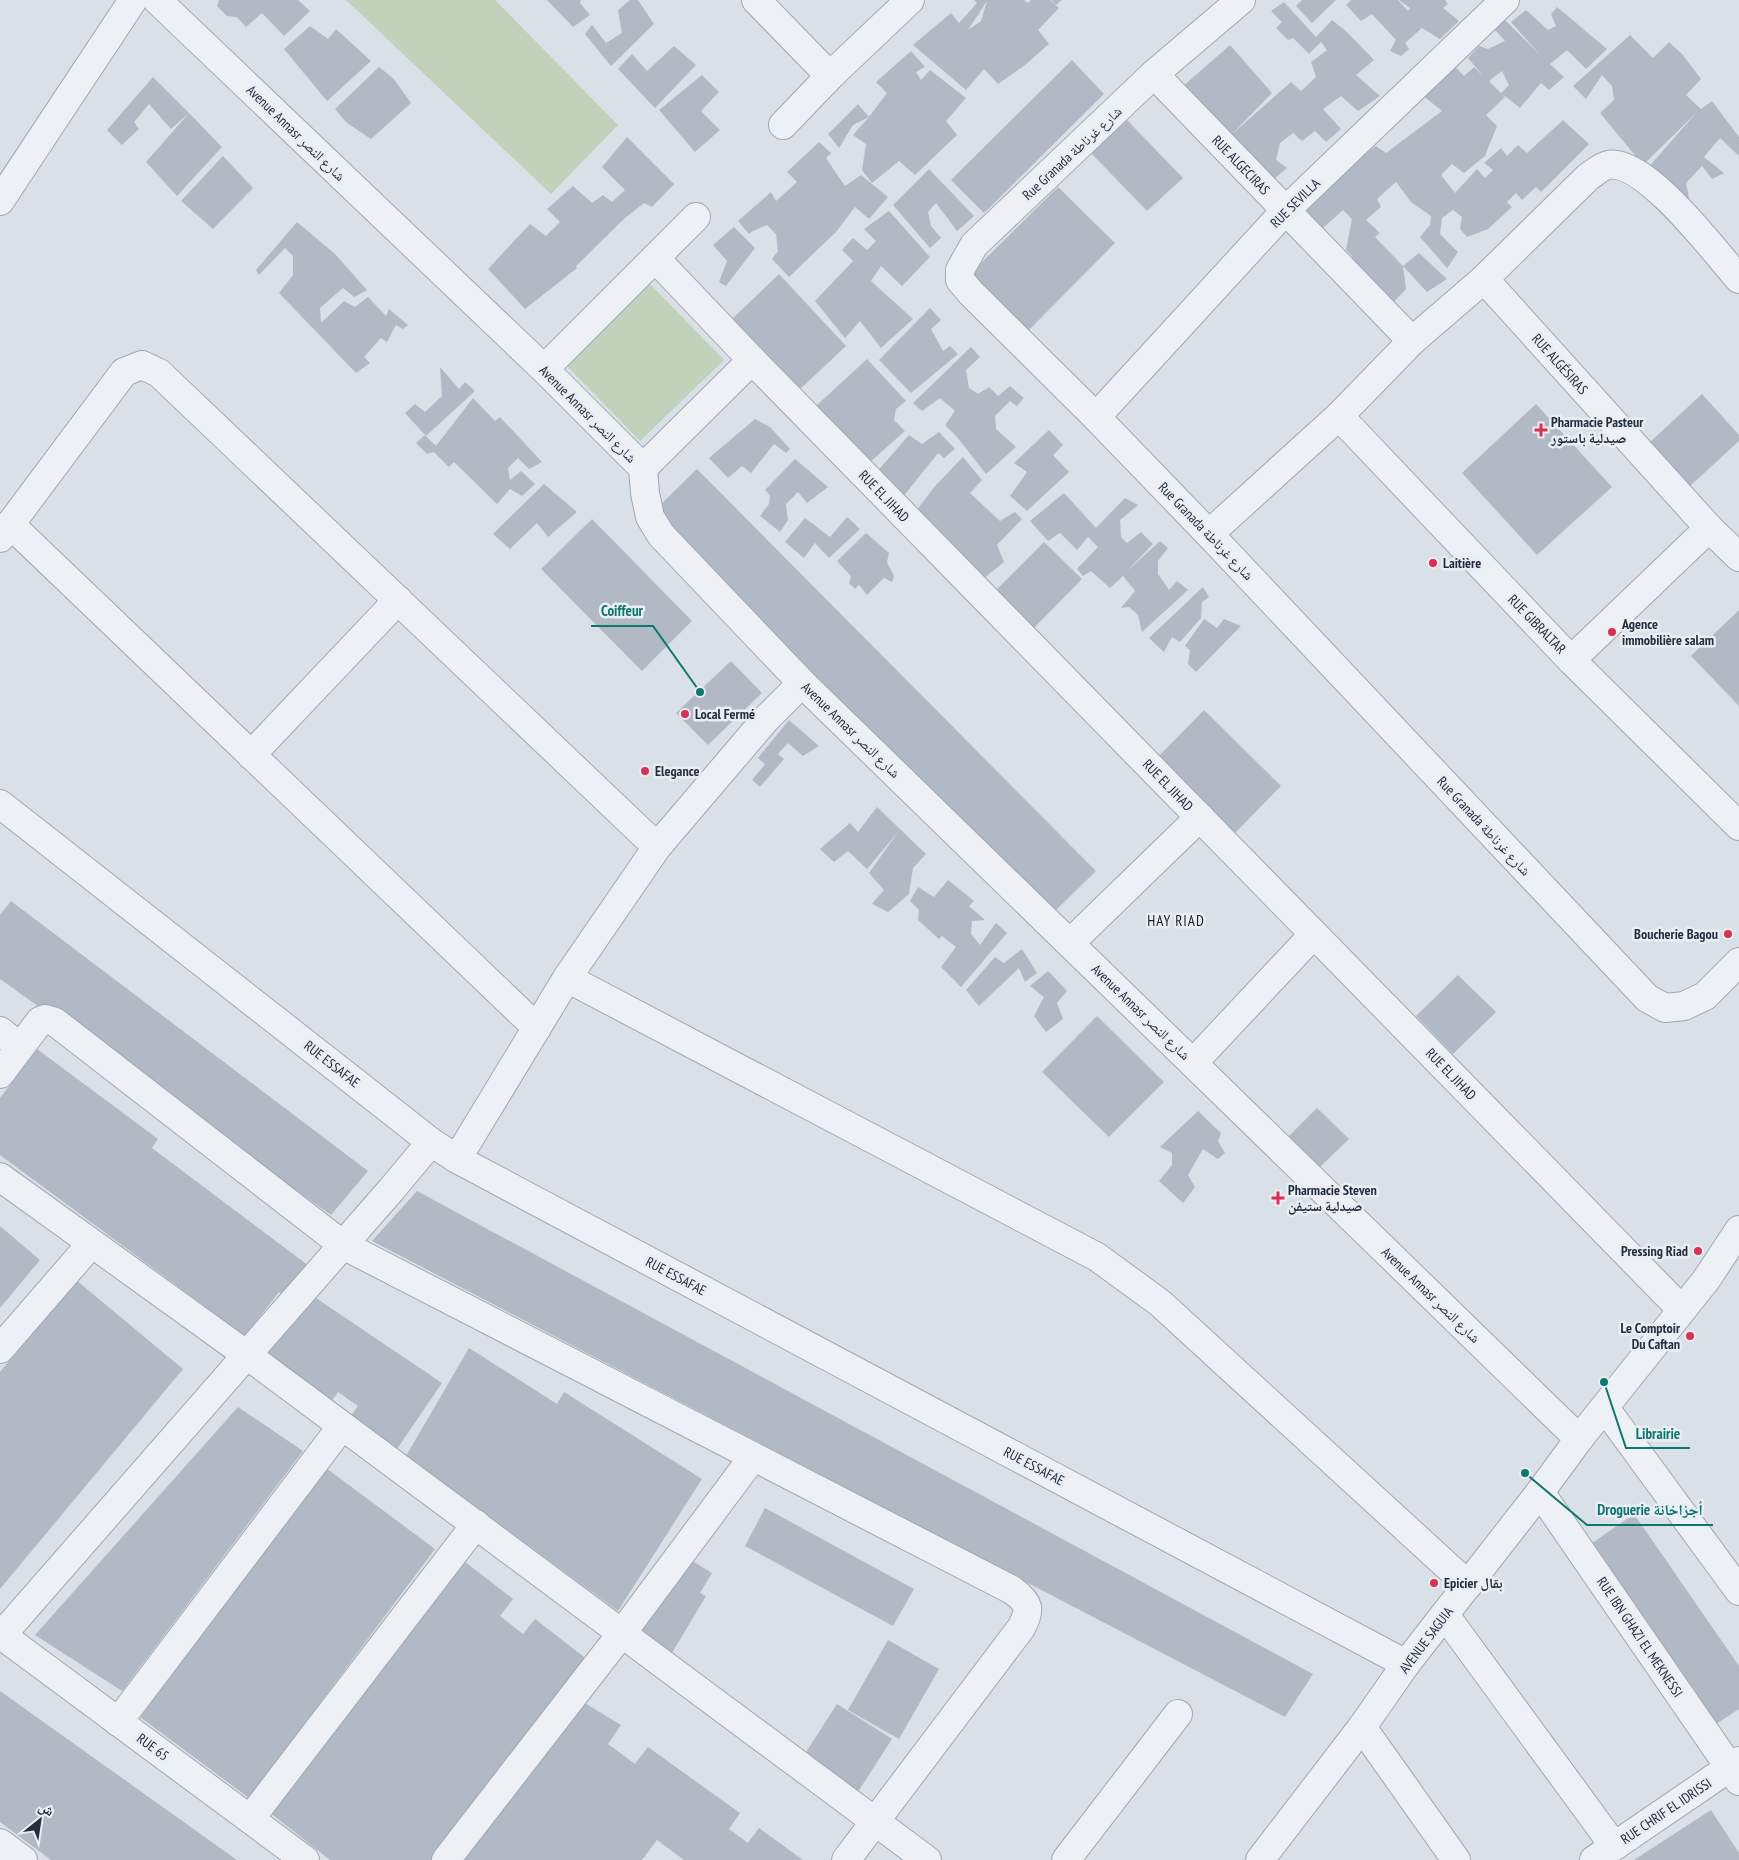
<svg xmlns="http://www.w3.org/2000/svg" width="1739" height="1860" viewBox="0 0 1739 1860" font-family="'PT Sans Narrow','Noto Naskh Arabic',sans-serif">
	<style>
		.green { fill: #c1d1ba }
		.building { fill: #b1b9c4; fill-rule: evenodd }
		.lines { fill: none; stroke-linecap: round; stroke-linejoin: round }
		.minor-casing { stroke: #9fa7b1; stroke-width: 30 }
		.minor { stroke: #edf0f5; stroke-width: 28 }
		.poi-dot { fill: #da3051; stroke: #e9eef4; stroke-width: 2 }
		.labels { text-anchor: middle; dominant-baseline: central; stroke-width: 5; stroke-linejoin: round; paint-order: stroke }
		.street-label { font-size: 14px; fill: #232e3e; stroke: #e9eef4 }
		.poi-label { font-size: 14px; font-weight: bold; fill: #232e3e; stroke: #e9eef4; text-anchor: start }
		.neighbourhood-label { font-size: 15px; letter-spacing: 1px; fill: #161f2e; stroke: #e9eef4 }
		.leader { fill: none; stroke: #0f766e; stroke-width: 2 }
		.callout-dot { fill: #0f766e; stroke: #e9eef4; stroke-width: 2 }
		.callout-label { font-size: 15px; text-anchor: middle; font-weight: bold; fill: #0f766e; stroke: #e9eef4; stroke-width: 5; stroke-linejoin: round; paint-order: stroke }
	</style>
	<rect width="100%" height="100%" fill="#dae0e7"/>
	<g class="green">
		<path d="M 346,0 L 495,0 L 618,125 L 551,194 Z"/>
		<path d="M 650,284 L 724,360 L 640,441 L 566,365 Z"/>
	</g>
	<g class="building">
		<path d="M 219,0 L 298,0 L 310,11 L 284,36 L 262,13 L 246,27 L 237,17 L 227,16 L 217,6 Z"/>
		<path d="M 547,0 L 581,0 L 580,3 L 590,15 L 573,27 Z"/>
		<path d="M 630,0 L 638,0 L 654,24 L 611,66 L 585,34 L 592,25 L 606,43 L 622,33 L 618,10 Z"/>
		<path d="M 974,0 L 1024,0 L 1028,3 L 1031,0 L 1050,0 L 1059,8 L 1038,30 L 1049,44 L 1025,65 L 998,84 L 984,69 L 966,90 L 913,45 L 951,13 L 959,23 L 977,3 ZM 987,1 L 981,21 L 968,30 Z"/>
		<path d="M 1051,0 L 1062,0 L 1056,5 Z"/>
		<path d="M 1302,0 L 1336,0 L 1312,23 L 1296,6 Z"/>
		<path d="M 1351,0 L 1398,0 L 1408,11 L 1410,8 L 1399,0 L 1445,0 L 1448,4 L 1443,8 L 1459,21 L 1440,39 L 1422,28 L 1405,43 L 1409,49 L 1401,56 L 1390,51 L 1396,40 L 1372,14 L 1361,21 L 1346,5 Z"/>
		<path d="M 1284,2 L 1316,37 L 1332,20 L 1346,31 L 1374,60 L 1356,75 L 1380,96 L 1358,111 L 1341,96 L 1323,109 L 1341,129 L 1326,142 L 1315,131 L 1302,141 L 1293,133 L 1280,143 L 1276,160 L 1287,168 L 1267,185 L 1181,88 L 1230,45 L 1272,93 L 1232,134 L 1291,82 L 1301,91 L 1316,77 L 1311,62 L 1327,50 L 1321,42 L 1309,54 L 1293,38 L 1288,40 L 1276,28 L 1282,22 L 1271,11 Z"/>
		<path d="M 1557,7 L 1607,49 L 1586,69 L 1567,50 L 1550,64 L 1564,77 L 1549,90 L 1541,83 L 1520,108 L 1501,93 L 1509,85 L 1502,71 L 1489,81 L 1505,97 L 1486,115 L 1497,126 L 1485,156 L 1464,173 L 1452,164 L 1441,175 L 1455,193 L 1477,169 L 1485,178 L 1493,170 L 1484,163 L 1501,148 L 1507,156 L 1518,145 L 1527,153 L 1563,120 L 1589,144 L 1541,192 L 1536,187 L 1522,200 L 1516,193 L 1507,202 L 1512,207 L 1488,229 L 1467,237 L 1460,229 L 1462,217 L 1453,210 L 1442,218 L 1440,234 L 1458,252 L 1447,268 L 1420,237 L 1430,225 L 1431,216 L 1411,202 L 1396,182 L 1377,199 L 1381,207 L 1366,220 L 1380,233 L 1375,237 L 1403,266 L 1419,253 L 1447,279 L 1427,292 L 1403,266 L 1406,289 L 1391,305 L 1348,268 L 1352,256 L 1346,250 L 1352,219 L 1343,210 L 1323,228 L 1328,237 L 1298,214 L 1348,166 L 1376,146 L 1386,153 L 1442,111 L 1422,95 L 1452,63 L 1464,76 L 1474,67 L 1484,77 L 1468,58 L 1479,46 L 1488,49 L 1505,41 L 1495,30 L 1504,19 L 1541,56 L 1511,22 L 1526,10 L 1548,30 L 1556,26 L 1551,14 Z"/>
		<path d="M 310,26 L 328,39 L 336,29 L 371,61 L 327,101 L 284,49 Z"/>
		<path d="M 1630,35 L 1653,58 L 1669,42 L 1682,54 L 1701,79 L 1686,95 L 1701,109 L 1712,101 L 1739,137 L 1739,156 L 1720,138 L 1704,157 L 1724,173 L 1712,179 L 1702,166 L 1686,183 L 1690,203 L 1646,170 L 1696,113 L 1643,165 L 1600,113 L 1614,100 L 1612,86 L 1602,75 L 1586,99 L 1573,86 Z"/>
		<path d="M 674,46 L 696,65 L 655,108 L 618,69 L 632,54 L 647,71 Z"/>
		<path d="M 911,51 L 925,67 L 916,72 L 921,80 L 930,70 L 966,98 L 946,121 L 957,135 L 915,175 L 899,161 L 872,183 L 862,170 L 866,144 L 853,135 L 869,117 L 853,125 L 839,148 L 828,134 L 858,104 L 869,117 L 887,93 L 876,82 Z"/>
		<path d="M 1072,60 L 1104,94 L 984,213 L 951,180 Z"/>
		<path d="M 379,67 L 394,79 L 411,103 L 371,139 L 347,123 L 335,109 Z"/>
		<path d="M 702,75 L 719,92 L 701,111 L 720,130 L 695,152 L 659,110 Z"/>
		<path d="M 153,77 L 189,113 L 171,129 L 149,104 L 134,122 L 139,129 L 122,145 L 107,130 Z"/>
		<path d="M 189,113 L 222,147 L 177,196 L 146,162 Z"/>
		<path d="M 1126,119 L 1183,178 L 1147,211 L 1091,153 Z"/>
		<path d="M 627,137 L 674,184 L 652,207 L 644,203 L 625,218 L 576,266 L 577,268 L 525,309 L 488,269 L 530,224 L 546,236 L 560,222 L 547,209 L 573,186 L 592,203 L 603,195 L 612,202 L 625,190 L 602,167 Z"/>
		<path d="M 819,142 L 831,153 L 826,158 L 845,186 L 861,175 L 888,197 L 869,219 L 855,207 L 836,232 L 789,277 L 772,259 L 778,251 L 776,234 L 767,225 L 753,231 L 749,234 L 738,221 L 771,192 L 776,201 L 797,182 L 787,172 Z"/>
		<path d="M 223,156 L 253,188 L 213,229 L 181,201 Z"/>
		<path d="M 929,169 L 974,216 L 957,231 L 936,203 L 928,212 L 931,226 L 941,238 L 930,248 L 893,205 Z"/>
		<path d="M 1058,187 L 1115,243 L 1024,335 L 966,278 Z"/>
		<path d="M 889,211 L 930,257 L 902,286 L 881,266 L 871,281 L 913,319 L 881,348 L 860,321 L 845,338 L 815,301 L 853,261 L 842,250 L 853,238 L 867,250 L 876,241 L 864,229 Z"/>
		<path d="M 297,222 L 335,254 L 367,290 L 354,297 L 343,288 L 320,308 L 321,323 L 344,301 L 355,307 L 368,297 L 386,316 L 389,309 L 408,325 L 403,329 L 396,325 L 387,342 L 381,338 L 364,357 L 370,363 L 356,373 L 279,293 L 293,275 L 293,256 L 285,248 L 259,275 L 256,270 Z"/>
		<path d="M 734,227 L 755,248 L 726,286 L 719,282 L 727,261 L 713,245 Z"/>
		<path d="M 779,274 L 846,346 L 796,393 L 729,322 Z"/>
		<path d="M 930,308 L 941,320 L 931,329 L 943,351 L 950,346 L 958,354 L 911,393 L 879,360 Z"/>
		<path d="M 971,347 L 980,357 L 966,370 L 969,388 L 978,394 L 989,387 L 998,396 L 1010,386 L 1024,398 L 1017,406 L 1010,401 L 995,416 L 996,429 L 1016,447 L 986,474 L 957,437 L 945,425 L 955,411 L 940,398 L 922,411 L 913,403 Z"/>
		<path d="M 867,359 L 906,401 L 896,409 L 894,420 L 905,431 L 869,463 L 816,406 Z"/>
		<path d="M 440,367 L 459,389 L 465,382 L 475,391 L 426,436 L 405,413 L 415,404 L 425,412 L 442,396 Z"/>
		<path d="M 1702,394 L 1739,435 L 1739,441 L 1689,487 L 1649,443 Z"/>
		<path d="M 473,398 L 495,421 L 500,417 L 542,462 L 529,469 L 518,458 L 508,468 L 510,480 L 521,471 L 535,484 L 522,496 L 510,489 L 497,504 L 454,462 L 449,467 L 434,452 L 427,454 L 416,443 L 425,435 L 436,446 Z"/>
		<path d="M 1536,404 L 1612,487 L 1537,555 L 1462,473 Z"/>
		<path d="M 755,419 L 770,427 L 790,449 L 786,453 L 774,444 L 751,473 L 742,466 L 728,478 L 709,458 Z"/>
		<path d="M 1049,430 L 1063,445 L 1053,455 L 1069,472 L 1027,511 L 1010,496 L 1027,472 L 1014,463 Z"/>
		<path d="M 939,432 L 955,449 L 944,458 L 938,453 L 902,498 L 875,474 L 909,435 L 922,444 Z"/>
		<path d="M 963,457 L 982,480 L 970,493 L 1000,521 L 1015,512 L 1022,519 L 997,545 L 1004,562 L 983,579 L 950,541 L 944,546 L 913,515 L 935,486 Z"/>
		<path d="M 795,459 L 828,487 L 807,503 L 798,492 L 786,504 L 788,520 L 780,532 L 760,516 L 769,504 L 770,495 L 765,490 Z"/>
		<path d="M 697,469 L 1096,871 L 1052,914 L 653,512 Z"/>
		<path d="M 544,484 L 577,512 L 548,537 L 537,523 L 510,549 L 493,534 Z"/>
		<path d="M 1064,493 L 1096,528 L 1125,498 L 1138,505 L 1120,520 L 1121,537 L 1127,543 L 1141,532 L 1153,544 L 1127,571 L 1160,541 L 1168,548 L 1158,561 L 1158,574 L 1169,590 L 1177,581 L 1188,590 L 1142,632 L 1138,615 L 1129,607 L 1121,608 L 1135,591 L 1123,576 L 1110,588 L 1091,571 L 1083,576 L 1077,569 L 1098,547 L 1088,537 L 1077,550 L 1060,533 L 1048,541 L 1030,521 Z"/>
		<path d="M 847,517 L 860,529 L 829,558 L 815,543 L 804,558 L 785,542 L 805,518 L 830,537 Z"/>
		<path d="M 592,519 L 692,621 L 642,671 L 541,569 Z"/>
		<path d="M 866,533 L 889,553 L 887,562 L 894,576 L 892,582 L 884,578 L 867,595 L 859,585 L 855,589 L 849,583 L 851,576 L 837,561 Z"/>
		<path d="M 1044,542 L 1082,579 L 1033,629 L 995,591 Z"/>
		<path d="M 1203,587 L 1209,597 L 1202,602 L 1201,618 L 1180,642 L 1172,637 L 1164,652 L 1149,638 Z"/>
		<path d="M 1739,610 L 1739,706 L 1691,656 Z"/>
		<path d="M 1204,619 L 1217,628 L 1224,619 L 1241,626 L 1196,672 L 1188,664 L 1190,650 L 1185,646 Z"/>
		<path d="M 731,661 L 762,693 L 708,745 L 676,713 Z"/>
		<path d="M 1204,710 L 1281,786 L 1232,836 L 1155,760 Z"/>
		<path d="M 789,720 L 819,746 L 803,756 L 788,743 L 778,754 L 784,759 L 760,787 L 752,780 L 765,764 L 758,758 Z"/>
		<path d="M 877,807 L 926,854 L 913,868 L 909,894 L 888,912 L 872,904 L 884,890 L 869,873 L 898,832 L 867,869 L 848,851 L 834,862 L 820,849 L 850,823 L 858,832 Z"/>
		<path d="M 948,880 L 974,901 L 969,906 L 985,920 L 972,921 L 971,934 L 980,945 L 996,923 L 1007,933 L 961,987 L 941,967 L 956,947 L 942,936 L 939,939 L 918,920 L 919,910 L 910,901 L 918,887 L 934,897 Z"/>
		<path d="M 11,901 L 368,1171 L 331,1215 L 0,979 L 0,915 Z"/>
		<path d="M 1022,949 L 1037,973 L 1025,982 L 1019,968 L 979,1006 L 966,990 L 995,957 L 1004,963 Z"/>
		<path d="M 1048,971 L 1067,991 L 1057,1003 L 1063,1019 L 1046,1032 L 1034,1016 L 1044,997 L 1030,986 Z"/>
		<path d="M 1458,975 L 1496,1012 L 1453,1054 L 1416,1016 Z"/>
		<path d="M 1097,1016 L 1164,1082 L 1109,1137 L 1042,1072 Z"/>
		<path d="M 37,1049 L 158,1139 L 152,1148 L 313,1269 L 289,1300 L 279,1292 L 245,1336 L 0,1155 L 0,1098 Z"/>
		<path d="M 1317,1108 L 1349,1139 L 1318,1169 L 1287,1138 Z"/>
		<path d="M 1198,1111 L 1221,1133 L 1218,1141 L 1225,1153 L 1218,1159 L 1203,1149 L 1188,1175 L 1195,1187 L 1183,1203 L 1159,1181 L 1172,1165 L 1172,1153 L 1160,1147 Z"/>
		<path d="M 417,1191 L 1313,1674 L 1285,1717 L 372,1241 Z"/>
		<path d="M 0,1226 L 40,1260 L 0,1308 Z"/>
		<path d="M 76,1280 L 183,1369 L 0,1589 L 0,1372 Z"/>
		<path d="M 307,1292 L 442,1383 L 395,1452 L 348,1420 L 358,1406 L 338,1392 L 328,1406 L 261,1361 Z"/>
		<path d="M 469,1348 L 557,1404 L 564,1392 L 702,1479 L 618,1611 L 406,1456 Z"/>
		<path d="M 238,1407 L 303,1451 L 122,1691 L 35,1635 Z"/>
		<path d="M 326,1468 L 435,1549 L 249,1798 L 140,1717 Z"/>
		<path d="M 765,1508 L 914,1589 L 893,1626 L 745,1546 Z"/>
		<path d="M 1634,1514 L 1739,1666 L 1739,1709 L 1713,1726 L 1588,1546 Z"/>
		<path d="M 686,1557 L 712,1573 L 700,1593 L 706,1596 L 672,1653 L 640,1633 Z"/>
		<path d="M 464,1561 L 513,1599 L 500,1616 L 523,1634 L 535,1619 L 588,1660 L 433,1860 L 330,1860 L 269,1812 Z"/>
		<path d="M 888,1640 L 939,1669 L 899,1739 L 848,1710 Z"/>
		<path d="M 0,1691 L 237,1860 L 51,1860 L 0,1822 Z"/>
		<path d="M 580,1700 L 621,1725 L 608,1744 L 635,1764 L 648,1747 L 740,1813 L 729,1829 L 748,1843 L 759,1828 L 803,1860 L 684,1860 L 657,1840 L 642,1860 L 462,1860 Z"/>
		<path d="M 837,1704 L 892,1739 L 856,1795 L 801,1760 Z"/>
		<path d="M 1711,1810 L 1739,1853 L 1739,1860 L 1634,1860 Z"/>
	</g>
	<g class="lines">
		<defs>
			<g id="minor">
				<path d="M 157,0 L 544,369 L 643,468 L 645,493 L 650,517 L 661,535 L 802,683 L 1579,1439"/>
				<path d="M 756,0 L 830,76"/>
				<path d="M 1241,0 L 1154,74 L 974,245 L 960,270 L 960,280 L 970,292 L 1096,417 L 1209,534 L 1647,998 L 1665,1008 L 1684,1006 L 1705,996 L 1739,962"/>
				<path d="M 1154,74 L 1412,341"/>
				<path d="M 783,125 L 830,76 L 910,0"/>
				<path d="M 0,201 L 133,0"/>
				<path d="M 655,258 L 752,360 L 1682,1310"/>
				<path d="M 1484,279 L 1709,528 L 1739,557"/>
				<path d="M 544,369 L 696,217"/>
				<path d="M 1339,416 L 1571,660 L 1739,826"/>
				<path d="M 1096,417 L 1285,211 L 1505,0"/>
				<path d="M 643,468 L 752,360"/>
				<path d="M 10,524 L 537,1028"/>
				<path d="M 1209,534 L 1339,416 L 1412,341 L 1484,279 L 1588,177 C 1594,173 1602,166 1608,165 C 1645,158 1715,252 1739,279"/>
				<path d="M 0,538 L 124,372 L 142,365 L 159,373 L 657,847"/>
				<path d="M 1571,660 L 1709,528"/>
				<path d="M 251,755 L 398,600"/>
				<path d="M 0,804 L 431,1142 L 457,1159 L 1406,1664"/>
				<path d="M 1070,943 L 1200,817"/>
				<path d="M 567,978 L 1097,1257 L 1160,1303 L 1468,1585"/>
				<path d="M 0,1031 L 20,1047"/>
				<path d="M 1193,1063 L 1314,934"/>
				<path d="M 0,1074 L 40,1021 L 45,1019 L 55,1022 L 343,1245 L 1012,1590 C 1030,1603 1031,1610 1021,1628 L 846,1860"/>
				<path d="M 457,1159 L 567,978 L 657,847 L 766,719 L 802,683"/>
				<path d="M 0,1177 L 247,1355 L 927,1860"/>
				<path d="M 0,1349 L 91,1244"/>
				<path d="M 1605,1408 L 1739,1591"/>
				<path d="M 1540,1492 L 1739,1781"/>
				<path d="M 1445,1615 L 1614,1846"/>
				<path d="M 0,1634 L 305,1860"/>
				<path d="M 0,1637 L 391,1190 L 431,1142"/>
				<path d="M 118,1722 L 342,1426"/>
				<path d="M 1362,1727 L 1456,1860"/>
				<path d="M 250,1819 L 476,1524"/>
				<path d="M 0,1843 L 23,1860"/>
				<path d="M 446,1860 L 622,1633 L 753,1457"/>
				<path d="M 1066,1860 L 1178,1714"/>
				<path d="M 1260,1860 L 1362,1727 L 1406,1664 L 1540,1492 L 1579,1439 L 1706,1280 L 1739,1230"/>
				<path d="M 1594,1860 L 1739,1761"/>
			</g>
		</defs>
		<use href="#minor" class="minor-casing"/>
		<use href="#minor" class="minor"/>
	</g>
	<g class="poi-dot">
		<path d="M1538.5 422.5h5v5h5v5h-5v5h-5v-5h-5v-5h5z"/>
		<circle cx="1433" cy="563" r="5"/>
		<circle cx="1612" cy="632" r="5"/>
		<circle cx="685" cy="714" r="5"/>
		<circle cx="645" cy="771" r="5"/>
		<circle cx="1728" cy="934" r="5"/>
		<path d="M1275.5 1190.5h5v5h5v5h-5v5h-5v-5h-5v-5h5z"/>
		<circle cx="1698" cy="1251" r="5"/>
		<circle cx="1690" cy="1336" r="5"/>
		<circle cx="1434" cy="1583" r="5"/>
	</g>
	<g class="labels">
		<g class="street-label">
			<text transform="translate(296 133) rotate(44)">Avenue Annasr شارع النصر</text>
			<text transform="translate(1072 153) rotate(-43)">Rue Granada شارع غرناطة</text>
			<text transform="translate(1241 165) rotate(46)">RUE ALGECIRAS</text>
			<text transform="translate(1295 203) rotate(-45)">RUE SEVILLA</text>
			<text transform="translate(1560 364) rotate(48)">RUE ALGÉSIRAS</text>
			<text transform="translate(588 414) rotate(45)">Avenue Annasr شارع النصر</text>
			<text transform="translate(884 496) rotate(46)">RUE EL JIHAD</text>
			<text transform="translate(1206 531) rotate(46)">Rue Granada شارع غرناطة</text>
			<text transform="translate(1537 624) rotate(46)">RUE GIBRALTAR</text>
			<text transform="translate(851 730) rotate(44)">Avenue Annasr شارع النصر</text>
			<text transform="translate(1168 785) rotate(46)">RUE EL JIHAD</text>
			<text transform="translate(1484 826) rotate(47)">Rue Granada شارع غرناطة</text>
			<text transform="translate(1141 1012) rotate(44)">Avenue Annasr شارع النصر</text>
			<text transform="translate(332 1064) rotate(38)">RUE ESSAFAE</text>
			<text transform="translate(1451 1074) rotate(46)">RUE EL JIHAD</text>
			<text transform="translate(676 1276) rotate(28)">RUE ESSAFAE</text>
			<text transform="translate(1431 1295) rotate(44)">Avenue Annasr شارع النصر</text>
			<text transform="translate(1034 1466) rotate(28)">RUE ESSAFAE</text>
			<text transform="translate(1640 1637) rotate(56)">RUE IBN GHAZI EL MEKNESSI</text>
			<text transform="translate(1426 1640) rotate(-53)">AVENUE SAGUIA</text>
			<text transform="translate(153 1747) rotate(36)">RUE 65</text>
			<text transform="translate(1666 1811) rotate(-34)">RUE CHRIF EL IDRISSI</text>
		</g>
		<g class="poi-label">
			<text x="1551" y="422">Pharmacie Pasteur<tspan x="1551" dy="16">صيدلية باستور</tspan></text>
			<text x="1443" y="563">Laitière</text>
			<text x="1622" y="624">Agence<tspan x="1622" dy="16">immobilière salam</tspan></text>
			<text x="695" y="714">Local Fermé</text>
			<text x="655" y="771">Elegance</text>
			<text x="1718" y="934" text-anchor="end">Boucherie Bagou</text>
			<text x="1288" y="1190">Pharmacie Steven<tspan x="1288" dy="16">صيدلية ستيفن</tspan></text>
			<text x="1688" y="1251" text-anchor="end">Pressing Riad</text>
			<text x="1680" y="1328" text-anchor="end">Le Comptoir<tspan x="1680" dy="16">Du Caftan</tspan></text>
			<text x="1444" y="1583">Epicier بقال</text>
		</g>
		<g class="neighbourhood-label">
			<text x="1176" y="920">HAY RIAD</text>
		</g>
	</g>
	<path class="leader" d="M700 692L653 626H591M1604 1382L1626 1448H1690M1525 1473L1587 1525H1713"/>
	<g class="callout-dot">
		<circle cx="700" cy="692" r="5"/>
		<circle cx="1604" cy="1382" r="5"/>
		<circle cx="1525" cy="1473" r="5"/>
	</g>
	<g class="callout-label">
		<text x="622" y="616">Coiffeur</text>
		<text x="1658" y="1439">Librairie</text>
		<text x="1650" y="1515">Droguerie أجزاخانة</text>
	</g>
	<g transform="translate(40 1820) rotate(30)" stroke="#e9eef4" stroke-width="4" paint-order="stroke">
	<path d="M0-4L9 19L0 12L-9 19Z" fill="#232e3e"/>
	<text y="-8" font-size="14" font-weight="bold" text-anchor="middle" fill="#232e3e">ش</text>
	</g>
</svg>
